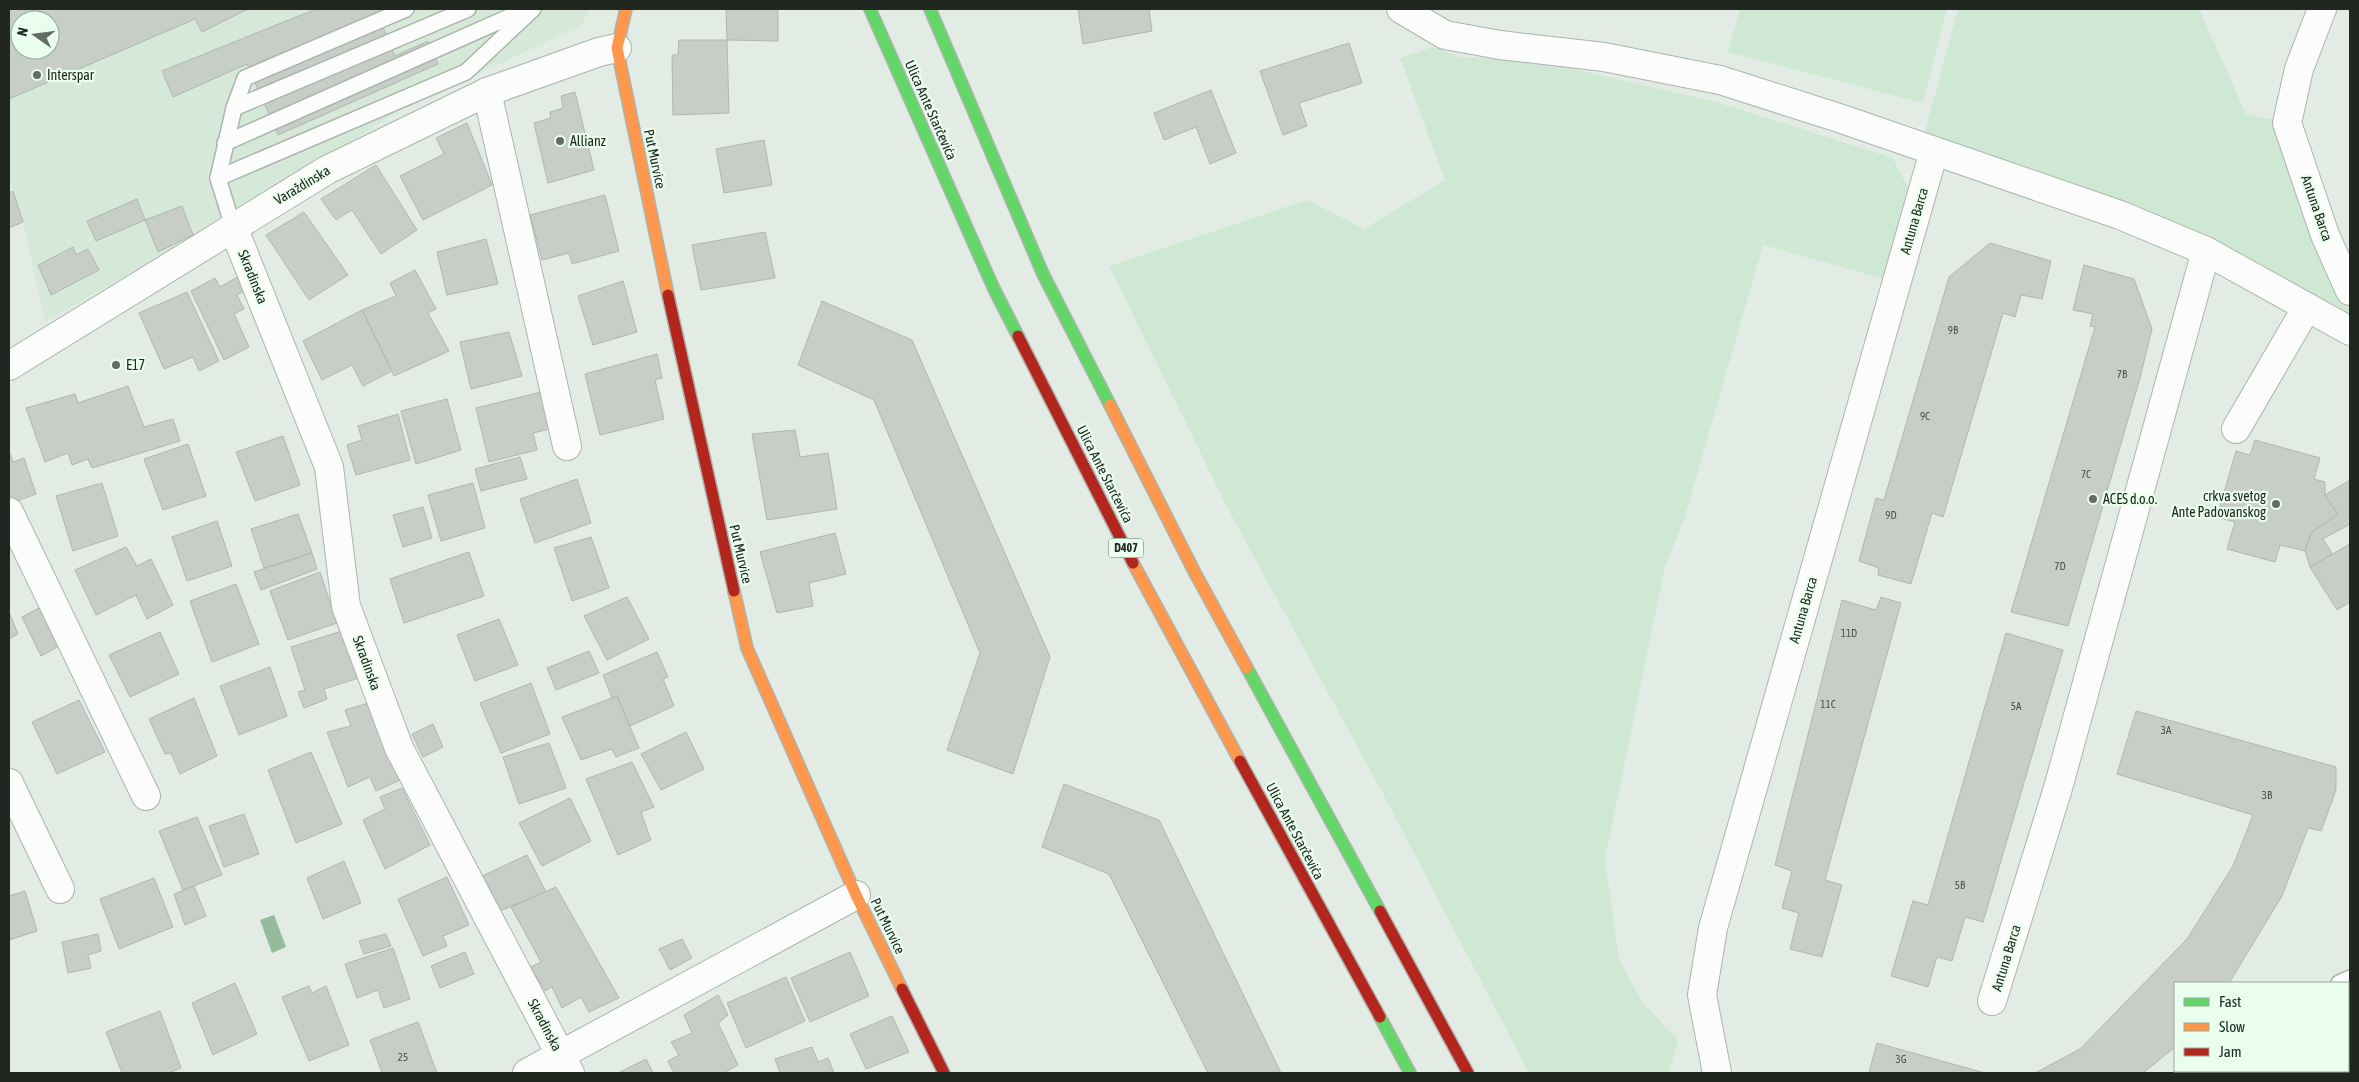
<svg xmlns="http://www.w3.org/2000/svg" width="2359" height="1082" viewBox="0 0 2359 1082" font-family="'Asap Condensed',sans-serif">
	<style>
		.built { fill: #d6e9d9; fill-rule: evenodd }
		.green { fill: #cfe8d3 }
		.water { fill: #93ba9a }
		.building { fill: #c6cec7; stroke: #afb7b0; fill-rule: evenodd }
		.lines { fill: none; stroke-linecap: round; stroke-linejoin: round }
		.lane-casing { stroke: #acb4ae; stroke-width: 18 }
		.street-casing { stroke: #acb4ae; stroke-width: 30 }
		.fast-casing { stroke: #acb4ae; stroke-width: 14 }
		.slow-casing { stroke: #acb4ae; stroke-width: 14 }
		.jam-casing { stroke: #acb4ae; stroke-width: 14 }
		.lane { stroke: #fbfcfb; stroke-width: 15 }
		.street { stroke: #fbfcfb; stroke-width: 28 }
		.fast { stroke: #63d668; stroke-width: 11 }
		.slow { stroke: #ff974d; stroke-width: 11 }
		.jam { stroke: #b3261e; stroke-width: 11 }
		.poi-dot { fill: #646c65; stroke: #eafeed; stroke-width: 2 }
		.labels { text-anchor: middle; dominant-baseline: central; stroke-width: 4.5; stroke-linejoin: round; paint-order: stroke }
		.number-label { font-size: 11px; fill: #4a514a }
		.shield { fill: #eafeed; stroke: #5d685e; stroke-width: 1 }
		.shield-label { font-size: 12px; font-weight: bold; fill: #202721 }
		.poi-label { font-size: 14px; fill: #202721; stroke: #eafeed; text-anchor: start }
		.street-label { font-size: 14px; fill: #202721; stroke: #eafeed }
	</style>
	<rect width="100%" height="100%" fill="#e2ece4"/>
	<path class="built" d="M 9,9 L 590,9 L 581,26 L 402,109 L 267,195 L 45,322 L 23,222 L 9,179 ZM 20,20 L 50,20 L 50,50 L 20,50 Z"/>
	<g class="green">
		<path d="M 1740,9 L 1947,9 L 1923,103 L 1728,52 Z"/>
		<path d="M 1958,9 L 2199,9 L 2246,114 L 2287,123 L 2350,291 L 2350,331 L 2206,251 L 1921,147 Z"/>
		<path d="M 1433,47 L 1460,57 L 1543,62 L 1716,102 L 1893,158 L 1912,196 L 1888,280 L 1763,245 L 1684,520 L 1665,566 L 1605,859 L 1619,960 L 1643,1003 L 1678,1040 L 1669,1073 L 1529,1073 L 1382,792 L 1227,507 L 1109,266 L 1307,200 L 1364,229 L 1445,180 L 1400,58 Z"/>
	</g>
	<path class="water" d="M 274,915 L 286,947 L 272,953 L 260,920 Z"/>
	<g class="building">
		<path d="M 9,9 L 248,9 L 202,32 L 195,19 L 9,99 ZM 20,20 L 50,20 L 50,50 L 20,50 Z"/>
		<path d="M 316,9 L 392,9 L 378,15 L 395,56 L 428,41 L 438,64 L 278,135 L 247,64 L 173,97 L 162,71 Z"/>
		<path d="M 726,9 L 778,9 L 778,41 L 727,40 Z"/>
		<path d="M 1078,9 L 1149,9 L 1152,31 L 1083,44 Z"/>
		<path d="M 679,40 L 727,40 L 729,113 L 673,115 L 672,55 L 678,55 Z"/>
		<path d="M 1349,43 L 1362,83 L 1299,103 L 1307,126 L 1283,135 L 1260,71 Z"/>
		<path d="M 1211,90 L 1236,153 L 1210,164 L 1196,127 L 1164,140 L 1154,113 Z"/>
		<path d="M 575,92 L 594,170 L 548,183 L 534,123 L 551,118 L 550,112 L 563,108 L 561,96 Z"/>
		<path d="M 467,123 L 492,185 L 423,220 L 400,176 L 444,154 L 436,138 Z"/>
		<path d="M 764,140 L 772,185 L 724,193 L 716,149 Z"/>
		<path d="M 376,165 L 417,230 L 381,254 L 352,210 L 336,220 L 321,199 Z"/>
		<path d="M 13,191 L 23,222 L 9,228 L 9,193 Z"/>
		<path d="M 605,195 L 619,251 L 572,264 L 569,253 L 542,260 L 530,215 Z"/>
		<path d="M 137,199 L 145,220 L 96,241 L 87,221 Z"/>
		<path d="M 182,206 L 193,235 L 158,252 L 145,220 Z"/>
		<path d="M 304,212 L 348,275 L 309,300 L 266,235 Z"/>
		<path d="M 765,232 L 775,278 L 701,290 L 692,245 Z"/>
		<path d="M 486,239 L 498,284 L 447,295 L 437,252 Z"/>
		<path d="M 1990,243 L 2051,261 L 2042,299 L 2021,295 L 2015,317 L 2003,313 L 1943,517 L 1932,513 L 1911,584 L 1878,575 L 1879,568 L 1859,561 L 1876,498 L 1884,500 L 1949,277 Z"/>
		<path d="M 73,247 L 76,255 L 88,249 L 99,270 L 51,295 L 38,265 Z"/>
		<path d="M 2084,265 L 2134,279 L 2152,329 L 2140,378 L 2068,626 L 2011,612 L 2095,327 L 2090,326 L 2093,314 L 2073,310 Z"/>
		<path d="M 415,270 L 436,309 L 428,313 L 449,351 L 394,376 L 362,310 L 396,296 L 390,283 Z"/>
		<path d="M 241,275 L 249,288 L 237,295 L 244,309 L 234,314 L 249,347 L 224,360 L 191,291 L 215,278 L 220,287 Z"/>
		<path d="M 623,281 L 637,332 L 593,345 L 578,296 Z"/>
		<path d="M 187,292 L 219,361 L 199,371 L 193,357 L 164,369 L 139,313 Z"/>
		<path d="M 822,301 L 912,340 L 1050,657 L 1013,774 L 947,750 L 980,653 L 874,400 L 798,365 Z"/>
		<path d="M 362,310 L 392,371 L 363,386 L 352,365 L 322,380 L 303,341 Z"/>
		<path d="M 509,332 L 522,376 L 471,389 L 460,342 Z"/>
		<path d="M 657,354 L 662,378 L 655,380 L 664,419 L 600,435 L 585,374 Z"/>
		<path d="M 128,386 L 144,427 L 173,419 L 180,441 L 92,468 L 88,459 L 72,465 L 68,453 L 45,462 L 26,408 L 75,394 L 78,403 Z"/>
		<path d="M 545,391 L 554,428 L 533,433 L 537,450 L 489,462 L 476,408 Z"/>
		<path d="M 447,399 L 461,450 L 416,464 L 401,411 Z"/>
		<path d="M 398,414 L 410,460 L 356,475 L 347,445 L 362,440 L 358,426 Z"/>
		<path d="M 795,430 L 800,457 L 828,453 L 837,509 L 767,520 L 752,434 Z"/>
		<path d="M 283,436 L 300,485 L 255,501 L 236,452 Z"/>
		<path d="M 2255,440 L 2320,458 L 2314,479 L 2325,482 L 2325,495 L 2338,514 L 2311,533 L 2305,551 L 2280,545 L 2275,562 L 2227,549 L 2235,522 L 2217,517 L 2236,451 L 2250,455 Z"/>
		<path d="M 188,444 L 206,496 L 163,510 L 144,459 Z"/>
		<path d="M 9,451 L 13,462 L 24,458 L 36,494 L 9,504 Z"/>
		<path d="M 520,457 L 527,479 L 481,491 L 475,469 Z"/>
		<path d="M 577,479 L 591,523 L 535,543 L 520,499 Z"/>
		<path d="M 2350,480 L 2350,524 L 2323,539 L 2333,555 L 2310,567 L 2305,551 L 2311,533 L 2338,514 L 2325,495 Z"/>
		<path d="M 102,483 L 118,536 L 73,551 L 56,496 Z"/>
		<path d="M 473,483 L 485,528 L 441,541 L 428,495 Z"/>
		<path d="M 423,507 L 432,538 L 403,547 L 393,515 Z"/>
		<path d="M 298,514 L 312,553 L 264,568 L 251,529 Z"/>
		<path d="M 217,521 L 232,566 L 187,581 L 172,537 Z"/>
		<path d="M 835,533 L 846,574 L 809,583 L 813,606 L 777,613 L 760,552 Z"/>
		<path d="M 591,537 L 609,588 L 572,601 L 554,548 Z"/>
		<path d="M 2350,544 L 2350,602 L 2337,610 L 2310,567 Z"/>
		<path d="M 126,547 L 137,566 L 151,559 L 173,605 L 147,619 L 136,595 L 96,615 L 75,570 Z"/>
		<path d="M 469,552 L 484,596 L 404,623 L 390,579 Z"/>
		<path d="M 312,553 L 317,569 L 261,590 L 254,572 Z"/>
		<path d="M 320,572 L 337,623 L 288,640 L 270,591 Z"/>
		<path d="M 236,584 L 259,644 L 212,662 L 190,601 Z"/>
		<path d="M 627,597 L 649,639 L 607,660 L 584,616 Z"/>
		<path d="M 1881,597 L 1901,603 L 1825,880 L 1842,885 L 1822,957 L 1790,949 L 1799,913 L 1782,908 L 1792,871 L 1775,865 L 1842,600 L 1876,610 Z"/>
		<path d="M 41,607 L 59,646 L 41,656 L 22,617 Z"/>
		<path d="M 9,612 L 18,634 L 9,639 Z"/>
		<path d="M 499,619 L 518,665 L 475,681 L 457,635 Z"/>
		<path d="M 345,630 L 362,677 L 324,689 L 327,699 L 304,708 L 298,692 L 305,690 L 291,647 Z"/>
		<path d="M 160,632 L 179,674 L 130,697 L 109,655 Z"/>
		<path d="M 2006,633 L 2063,650 L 1983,922 L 1965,917 L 1952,961 L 1937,957 L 1928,987 L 1891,976 L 1913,901 L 1928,905 Z"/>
		<path d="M 589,651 L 599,673 L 556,690 L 547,668 Z"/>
		<path d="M 657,652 L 668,677 L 663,679 L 674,706 L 630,726 L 617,696 L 612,698 L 603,675 Z"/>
		<path d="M 270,667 L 287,716 L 239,735 L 220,686 Z"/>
		<path d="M 531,683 L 550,734 L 501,753 L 480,703 Z"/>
		<path d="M 617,696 L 639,748 L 616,757 L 612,749 L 581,760 L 562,717 Z"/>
		<path d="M 194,698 L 217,756 L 180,774 L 171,753 L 165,754 L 149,719 Z"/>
		<path d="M 79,700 L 105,752 L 57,774 L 32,722 Z"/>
		<path d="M 372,702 L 400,780 L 376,791 L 370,777 L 348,787 L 327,732 L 351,726 L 345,710 Z"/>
		<path d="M 2136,711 L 2336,767 L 2336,790 L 2321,831 L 2308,828 L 2282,896 L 2229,983 L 2175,983 L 2175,1047 L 2143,1073 L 2035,1073 L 2080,1049 L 2187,939 L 2233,866 L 2253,815 L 2117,774 Z"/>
		<path d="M 433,724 L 443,747 L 423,757 L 412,734 Z"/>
		<path d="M 686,732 L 704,769 L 661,790 L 641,754 Z"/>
		<path d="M 549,743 L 566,788 L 519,804 L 503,757 Z"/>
		<path d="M 311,752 L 342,824 L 296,843 L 268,770 Z"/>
		<path d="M 632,762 L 654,807 L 641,812 L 651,840 L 618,855 L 586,779 Z"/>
		<path d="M 1064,784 L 1159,820 L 1281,1073 L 1208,1073 L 1109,874 L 1042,847 Z"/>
		<path d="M 402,788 L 430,845 L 385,869 L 363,820 L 385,809 L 380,797 Z"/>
		<path d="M 570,798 L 591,841 L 542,866 L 519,823 Z"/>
		<path d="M 244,814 L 259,854 L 224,867 L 209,826 Z"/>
		<path d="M 197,817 L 222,875 L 183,890 L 159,831 Z"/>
		<path d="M 527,855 L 546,892 L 500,911 L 482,876 Z"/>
		<path d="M 344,861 L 361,903 L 323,919 L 307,878 Z"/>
		<path d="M 447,877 L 469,925 L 443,936 L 447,946 L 423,956 L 398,899 Z"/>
		<path d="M 154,878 L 173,927 L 119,949 L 100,899 Z"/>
		<path d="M 194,886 L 206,916 L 185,925 L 174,894 Z"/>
		<path d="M 556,887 L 619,998 L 589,1012 L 581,997 L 562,1008 L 552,987 L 545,991 L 531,967 L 541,962 L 511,907 Z"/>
		<path d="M 25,891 L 37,931 L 9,940 L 9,896 Z"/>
		<path d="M 98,934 L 101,951 L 88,955 L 91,968 L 68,973 L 62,942 Z"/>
		<path d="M 386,934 L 391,946 L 364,954 L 359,941 Z"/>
		<path d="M 682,939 L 692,958 L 670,970 L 659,949 Z"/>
		<path d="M 393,948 L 410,999 L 384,1008 L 378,990 L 357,998 L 345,964 Z"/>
		<path d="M 465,952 L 474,974 L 440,988 L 431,966 Z"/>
		<path d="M 850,952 L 869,996 L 810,1022 L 791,978 Z"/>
		<path d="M 786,977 L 805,1021 L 746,1048 L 727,1003 Z"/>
		<path d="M 235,983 L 257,1034 L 213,1055 L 192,1003 Z"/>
		<path d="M 309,986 L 312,993 L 326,986 L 349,1045 L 309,1061 L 282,997 Z"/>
		<path d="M 718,995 L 728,1015 L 718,1023 L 738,1065 L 724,1073 L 674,1073 L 668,1061 L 679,1055 L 671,1042 L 692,1033 L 684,1015 Z"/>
		<path d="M 160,1011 L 181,1068 L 169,1073 L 122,1073 L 106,1032 Z"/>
		<path d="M 892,1016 L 909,1052 L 866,1069 L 850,1034 Z"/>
		<path d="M 418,1022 L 437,1073 L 382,1073 L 370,1040 Z"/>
		<path d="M 2350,1032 L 2350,1073 L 2289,1073 L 2291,1071 L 2348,1071 L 2348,1033 Z"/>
		<path d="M 1877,1043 L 1985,1073 L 1869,1073 Z"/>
		<path d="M 812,1047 L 818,1062 L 828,1058 L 834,1073 L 780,1073 L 775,1059 Z"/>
		<path d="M 646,1059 L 653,1073 L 618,1073 Z"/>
	</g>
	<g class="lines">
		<defs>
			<g id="lane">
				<path d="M 234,108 L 468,9"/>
				<path d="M 225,143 L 527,9"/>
				<path d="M 218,178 L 466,72 L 533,9"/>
				<path d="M 233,227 L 218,178 L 234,108 L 245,78 L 406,9"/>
				<path d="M 2339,983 L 2350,978"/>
				<path d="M 2239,1073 L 2240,1071"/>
			</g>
			<g id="street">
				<path d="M 1401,9 L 1445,35 L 1500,45 L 1604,57 L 1720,80 L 1839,118 L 2120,215 L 2206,251 L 2350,331"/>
				<path d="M 2322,9 L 2299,69 L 2287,123 L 2325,235 L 2350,291"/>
				<path d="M 487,92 L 567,446"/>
				<path d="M 233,227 L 329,467 L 346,606 L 399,748 L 570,1073"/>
				<path d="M 9,366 L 327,170 L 487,92 L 599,52 L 617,48"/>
				<path d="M 2236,429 L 2307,307"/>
				<path d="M 9,512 L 146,796"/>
				<path d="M 9,783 L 60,889"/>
				<path d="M 1992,1001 L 2058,788 L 2206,251"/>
				<path d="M 527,1073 L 856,895"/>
				<path d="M 1717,1073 L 1702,995 L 1713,928 L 1934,151"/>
			</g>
			<g id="fast">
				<path d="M 870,9 L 994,289 L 1018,336"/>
				<path d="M 930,9 L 1043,274 L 1110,405"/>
				<path d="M 1247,668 L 1380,911"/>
				<path d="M 1380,1017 L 1410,1073"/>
			</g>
			<g id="slow">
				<path d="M 626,9 L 617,48 L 668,295"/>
				<path d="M 1110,405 L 1195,573 L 1247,668"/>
				<path d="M 1133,563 L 1240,761"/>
				<path d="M 734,591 L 747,648 L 856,895 L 902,989"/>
			</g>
			<g id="jam">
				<path d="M 668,295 L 734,591"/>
				<path d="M 1018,336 L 1133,563"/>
				<path d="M 1240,761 L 1380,1017"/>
				<path d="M 1380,911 L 1468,1073"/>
				<path d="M 902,989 L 944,1073"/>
			</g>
		</defs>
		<use href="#lane" class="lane-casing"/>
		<use href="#street" class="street-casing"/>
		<use href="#fast" class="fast-casing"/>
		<use href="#slow" class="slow-casing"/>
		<use href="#jam" class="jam-casing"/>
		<use href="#lane" class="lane"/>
		<use href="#street" class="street"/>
		<use href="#fast" class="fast"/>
		<use href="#slow" class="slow"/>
		<use href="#jam" class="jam"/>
	</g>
	<g class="poi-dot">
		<circle cx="37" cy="75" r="5"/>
		<circle cx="560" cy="141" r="5"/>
		<circle cx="116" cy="365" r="5"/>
		<circle cx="2093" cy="499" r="5"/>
		<circle cx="2276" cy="504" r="5"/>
	</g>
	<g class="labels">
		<g class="number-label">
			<text x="1953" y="330">9B</text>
			<text x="2122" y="374">7B</text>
			<text x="1925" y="416">9C</text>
			<text x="2086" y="474">7C</text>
			<text x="1891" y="515">9D</text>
			<text x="2060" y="566">7D</text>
			<text x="1849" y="633">11D</text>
			<text x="1828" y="704">11C</text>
			<text x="2016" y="706">5A</text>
			<text x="2166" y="730">3A</text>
			<text x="2267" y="795">3B</text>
			<text x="1960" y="885">5B</text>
			<text x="403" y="1057">25</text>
			<text x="1901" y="1059">3G</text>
		</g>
		<rect class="shield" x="1108.5" y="538.5" width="35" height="19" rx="4"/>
		<g class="shield-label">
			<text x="1126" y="548">D407</text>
		</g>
		<g class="poi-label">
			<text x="47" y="75">Interspar</text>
			<text x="570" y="141">Allianz</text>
			<text x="126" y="365">E17</text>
			<text x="2266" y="496" text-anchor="end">crkva svetog<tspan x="2266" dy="16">Ante Padovanskog</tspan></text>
			<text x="2103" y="499">ACES d.o.o.</text>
		</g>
		<g class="street-label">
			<text transform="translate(931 110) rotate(66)">Ulica Ante Starčevića</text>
			<text transform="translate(655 159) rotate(78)">Put Murvice</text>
			<text transform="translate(302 185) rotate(-31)">Varaždinska</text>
			<text transform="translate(2317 208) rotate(71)">Antuna Barca</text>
			<text transform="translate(1914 221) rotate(-74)">Antuna Barca</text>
			<text transform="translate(253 277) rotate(68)">Skradinska</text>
			<text transform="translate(1105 474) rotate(63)">Ulica Ante Starčevića</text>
			<text transform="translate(741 554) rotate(77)">Put Murvice</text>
			<text transform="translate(1803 610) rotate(-74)">Antuna Barca</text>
			<text transform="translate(367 663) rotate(70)">Skradinska</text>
			<text transform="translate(1295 831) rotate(62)">Ulica Ante Starčevića</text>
			<text transform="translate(888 926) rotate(64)">Put Murvice</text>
			<text transform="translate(2006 958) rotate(-73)">Antuna Barca</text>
			<text transform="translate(545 1025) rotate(62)">Skradinska</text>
		</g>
	</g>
	<rect width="2359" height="1082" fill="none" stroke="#202721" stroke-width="20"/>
	<rect x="2174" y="982" width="175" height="90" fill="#eafeed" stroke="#99a89b"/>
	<rect x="2184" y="998" width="25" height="8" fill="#63d668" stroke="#99a89b"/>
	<text x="2219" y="1007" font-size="15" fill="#202721">Fast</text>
	<rect x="2184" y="1023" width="25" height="8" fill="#ff974d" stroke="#99a89b"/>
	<text x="2219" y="1032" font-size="15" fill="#202721">Slow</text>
	<rect x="2184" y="1048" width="25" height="8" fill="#b3261e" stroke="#99a89b"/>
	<text x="2219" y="1057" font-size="15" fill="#202721">Jam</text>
	<g transform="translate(35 35) rotate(284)"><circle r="24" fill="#eafeed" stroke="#99a89b"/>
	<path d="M0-4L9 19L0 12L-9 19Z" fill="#646c65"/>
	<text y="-8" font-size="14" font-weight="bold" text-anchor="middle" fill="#202721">N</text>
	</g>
</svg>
